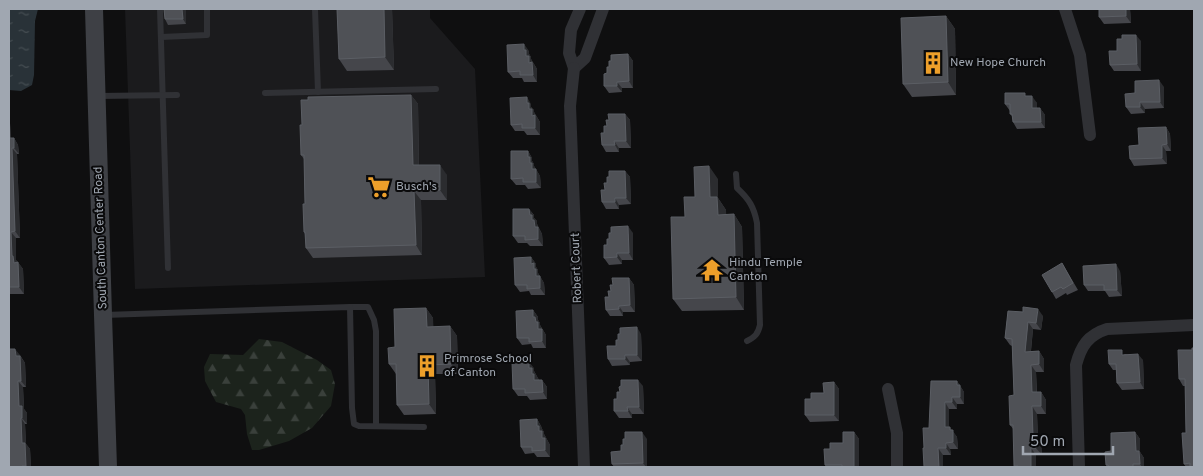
<svg xmlns="http://www.w3.org/2000/svg" width="1203" height="476" viewBox="0 0 1203 476" font-family="Overpass,sans-serif">
	<style>
		.built { fill: #1b1b1d }
		.forest { fill: url(#forest-firs) }
		.water { fill: url(#water-ripples) }
		.lines { fill: none; stroke-linecap: round; stroke-linejoin: round }
		.lane { stroke: #303135; stroke-width: 6 }
		.street { stroke: #303135; stroke-width: 12 }
		.secondary { stroke: #3e4045; stroke-width: 18 }
		.wall { fill: #45464b }
		.shaded-wall { fill: #2b2c2f }
		.building { fill: #4f5156; stroke: #5b5e64 }
		.labels { text-anchor: middle; dominant-baseline: central; stroke-width: 4; stroke-linejoin: round; paint-order: stroke }
		.poi-label { font-size: 12px; fill: #a0a7b1; stroke: #0a0a0b; text-anchor: start }
		.street-label { font-size: 12px; fill: #a0a7b1; stroke: #0a0a0b }
	</style>
	<defs>
		<pattern id="forest-firs" width="22" height="20" patternUnits="userSpaceOnUse" patternTransform="scale(1.25)"><rect width="22" height="20" fill="#1c231c"/><path d="M5 1l3.5 6h-7zM16 11l3.5 6h-7z" fill="#3a403b"/></pattern>
		<pattern id="water-ripples" width="26" height="14" patternUnits="userSpaceOnUse" patternTransform="scale(1.25)"><rect width="26" height="14" fill="#293238"/><path d="M2 4q2-2 4 0t4 0M15 11q2-2 4 0t4 0" fill="none" stroke="#454d52"/></pattern>
	</defs>
	<rect width="100%" height="100%" fill="#0f0f10"/>
	<path class="built" d="M 125,9 L 430,9 L 430,18 L 475,69 L 485,277 L 135,289 Z"/>
	<path class="forest" d="M 259,339 L 282,342 L 317,360 L 331,370 L 335,384 L 331,406 L 312,428 L 289,441 L 259,450 L 252,450 L 247,434 L 245,415 L 241,409 L 216,402 L 205,381 L 204,367 L 210,354 L 243,355 Z"/>
	<path class="water" d="M 9,9 L 38,9 L 35,21 L 34,75 L 32,85 L 21,91 L 9,90 Z"/>
	<g class="lines">
		<g class="lane">
			<path d="M 160,9 L 168,268"/>
			<path d="M 315,9 L 318,92"/>
			<path d="M 161,37 L 207,35 L 207,9"/>
			<path d="M 265,93 L 436,89"/>
			<path d="M 98,96 L 177,95"/>
			<path d="M 736,174 L 737,188 C 749,199 754,207 757,223 L 760,325 C 758,334 755,337 747,341"/>
			<path d="M 350,307 L 368,307 L 374,320 L 376,331 L 376,426"/>
			<path d="M 104,315 L 350,307 L 352,408 L 354,424 L 359,426 L 424,427"/>
		</g>
		<g class="street">
			<path d="M 580,9 L 571,30 L 569,53 L 574,68 L 585,58 L 603,9"/>
			<path d="M 1065,9 L 1080,55 L 1090,135"/>
			<path d="M 574,68 L 570,106 L 584,467"/>
			<path d="M 888,389 L 897,433 L 897,467"/>
			<path d="M 1079,467 L 1076,365 C 1081,346 1088,335 1107,329 L 1194,325"/>
		</g>
		<path class="secondary" d="M 94,9 L 103,315 L 108,467"/>
	</g>
	<g class="wall">
		<path d="M 164,9 L 186,9 L 186,24 L 168,25 L 165,19 Z"/>
		<path d="M 337,9 L 392,9 L 394,70 L 347,71 L 339,59 Z"/>
		<path d="M 1130,9 L 1131,23 L 1104,24 L 1099,17 Z"/>
		<path d="M 946,16 L 955,29 L 956,95 L 912,97 L 903,84 Z"/>
		<path d="M 1141,41 L 1141,71 L 1114,71 L 1110,65 L 1117,51 Z"/>
		<path d="M 529,51 L 529,54 L 531,57 L 531,59 L 537,69 L 537,82 L 524,82 L 522,78 L 513,78 L 508,72 Z"/>
		<path d="M 628,54 L 633,61 L 633,88 L 622,88 L 622,92 L 609,93 L 604,86 L 611,61 Z"/>
		<path d="M 1164,87 L 1164,108 L 1145,109 L 1145,113 L 1131,114 L 1126,107 L 1135,93 Z"/>
		<path d="M 411,95 L 418,104 L 419,165 L 447,175 L 447,200 L 421,200 L 422,255 L 313,258 L 306,248 L 305,234 L 304,232 L 305,204 L 304,159 L 301,155 Z"/>
		<path d="M 1028,96 L 1037,103 L 1037,108 L 1040,108 L 1045,115 L 1045,128 L 1017,129 L 1013,122 L 1013,117 L 1010,114 L 1010,111 L 1005,104 Z"/>
		<path d="M 531,104 L 531,107 L 534,110 L 534,112 L 540,122 L 540,135 L 527,135 L 524,131 L 515,131 L 511,125 Z"/>
		<path d="M 625,114 L 630,120 L 631,148 L 619,148 L 619,152 L 606,152 L 602,145 L 604,133 L 609,120 Z"/>
		<path d="M 9,121 L 10,123 L 11,138 L 14,138 L 18,145 L 19,154 L 17,154 L 20,238 L 16,238 L 16,260 L 23,269 L 24,294 L 9,294 Z"/>
		<path d="M 1166,127 L 1170,134 L 1171,151 L 1166,151 L 1167,164 L 1134,166 L 1130,159 L 1139,145 Z"/>
		<path d="M 528,151 L 532,158 L 532,161 L 534,164 L 534,166 L 540,176 L 541,188 L 528,189 L 525,185 L 516,185 L 511,179 Z"/>
		<path d="M 625,171 L 630,177 L 631,204 L 619,205 L 619,209 L 606,209 L 602,202 L 609,177 Z"/>
		<path d="M 718,179 L 718,198 L 726,210 L 726,215 L 734,214 L 742,227 L 744,310 L 682,311 L 673,299 L 685,217 L 695,197 Z"/>
		<path d="M 529,209 L 534,215 L 534,218 L 537,221 L 537,224 L 542,234 L 543,246 L 530,246 L 527,243 L 518,243 L 513,236 Z"/>
		<path d="M 633,233 L 633,260 L 622,260 L 622,264 L 609,265 L 604,258 L 609,239 Z"/>
		<path d="M 531,257 L 536,264 L 536,267 L 538,270 L 538,273 L 544,283 L 545,295 L 531,295 L 529,291 L 520,292 L 515,285 Z"/>
		<path d="M 1062,263 L 1078,290 L 1067,295 L 1066,293 L 1056,299 L 1052,292 Z"/>
		<path d="M 1120,271 L 1122,296 L 1109,297 L 1105,291 L 1088,291 L 1084,285 Z"/>
		<path d="M 629,278 L 634,285 L 635,312 L 623,312 L 623,316 L 610,316 L 606,310 L 613,285 Z"/>
		<path d="M 426,308 L 433,318 L 433,327 L 450,326 L 457,336 L 458,374 L 435,374 L 436,414 L 404,415 L 397,405 L 396,374 L 389,364 L 395,347 Z"/>
		<path d="M 533,310 L 538,317 L 538,320 L 540,323 L 540,325 L 546,335 L 546,348 L 533,348 L 531,344 L 522,345 L 517,338 Z"/>
		<path d="M 1008,311 L 1043,316 L 1041,330 L 1033,329 L 1031,351 L 1039,351 L 1044,359 L 1044,372 L 1036,372 L 1037,392 L 1041,392 L 1046,400 L 1046,414 L 1037,414 L 1038,439 L 1041,443 L 1042,455 L 1036,455 L 1036,467 L 1015,467 L 1014,466 L 1014,430 L 1010,425 L 1014,395 L 1012,346 L 1010,345 L 1005,338 Z"/>
		<path d="M 641,334 L 642,361 L 630,362 L 630,365 L 612,366 L 608,359 L 616,346 L 618,340 Z"/>
		<path d="M 1192,350 L 1194,467 L 1186,467 L 1184,464 L 1186,433 L 1185,386 L 1183,386 L 1179,379 Z"/>
		<path d="M 1125,354 L 1143,360 L 1144,389 L 1122,390 L 1117,383 L 1116,370 L 1113,370 L 1109,364 Z"/>
		<path d="M 20,355 L 25,363 L 26,387 L 23,387 L 24,409 L 27,413 L 27,424 L 25,424 L 26,444 L 30,449 L 31,467 L 9,467 Z"/>
		<path d="M 534,368 L 534,371 L 539,380 L 542,380 L 547,387 L 547,399 L 530,400 L 527,396 L 518,396 L 513,389 Z"/>
		<path d="M 957,381 L 964,392 L 964,404 L 957,404 L 957,409 L 949,409 L 949,427 L 957,437 L 958,449 L 950,449 L 951,455 L 943,455 L 943,467 L 924,467 L 924,448 L 929,428 Z"/>
		<path d="M 834,382 L 839,389 L 839,421 L 810,422 L 805,415 L 811,399 L 824,393 Z"/>
		<path d="M 643,386 L 644,414 L 632,414 L 632,418 L 619,418 L 614,411 L 617,399 Z"/>
		<path d="M 537,419 L 541,426 L 542,429 L 544,432 L 544,434 L 550,445 L 550,457 L 537,457 L 534,453 L 525,454 L 521,447 Z"/>
		<path d="M 854,432 L 859,439 L 859,467 L 826,467 L 825,465 L 843,443 Z"/>
		<path d="M 1135,432 L 1140,439 L 1140,452 L 1144,458 L 1144,467 L 1107,467 L 1106,465 L 1111,451 Z"/>
		<path d="M 625,439 L 647,439 L 647,467 L 614,467 L 612,464 L 621,451 Z"/>
	</g>
	<g class="shaded-wall">
		<path d="M 182,9 L 186,9 L 186,24 L 183,19 Z"/>
		<path d="M 384,9 L 392,9 L 394,70 L 385,57 Z"/>
		<path d="M 1126,9 L 1130,9 L 1131,23 L 1126,16 Z"/>
		<path d="M 946,16 L 955,29 L 956,95 L 948,82 Z"/>
		<path d="M 1136,35 L 1141,41 L 1141,71 L 1137,64 Z"/>
		<path d="M 524,44 L 529,51 L 529,54 L 531,57 L 531,59 L 537,69 L 537,82 L 533,75 L 524,50 Z"/>
		<path d="M 628,54 L 633,61 L 633,88 L 629,81 Z"/>
		<path d="M 1159,80 L 1164,87 L 1164,108 L 1160,102 Z"/>
		<path d="M 617,82 L 622,88 L 622,92 L 617,86 Z"/>
		<path d="M 411,95 L 418,104 L 419,175 L 413,165 Z"/>
		<path d="M 1032,96 L 1037,103 L 1037,115 L 1032,108 Z"/>
		<path d="M 527,97 L 531,104 L 531,107 L 534,110 L 534,112 L 540,122 L 540,135 L 535,128 L 527,103 Z"/>
		<path d="M 1140,102 L 1145,109 L 1145,113 L 1140,107 Z"/>
		<path d="M 1040,108 L 1045,115 L 1045,128 L 1041,122 Z"/>
		<path d="M 625,114 L 630,120 L 631,148 L 626,141 Z"/>
		<path d="M 9,121 L 10,123 L 11,145 L 9,141 Z"/>
		<path d="M 1166,127 L 1170,134 L 1171,151 L 1167,144 Z"/>
		<path d="M 14,138 L 18,145 L 19,154 L 14,148 Z"/>
		<path d="M 614,141 L 619,148 L 619,152 L 615,145 Z"/>
		<path d="M 1162,145 L 1166,151 L 1167,164 L 1162,158 Z"/>
		<path d="M 12,148 L 17,154 L 20,238 L 15,231 Z"/>
		<path d="M 528,151 L 532,158 L 532,161 L 534,164 L 534,166 L 540,176 L 541,188 L 536,182 L 528,157 Z"/>
		<path d="M 440,165 L 447,175 L 447,200 L 440,190 Z"/>
		<path d="M 709,166 L 718,179 L 718,198 L 726,210 L 727,228 L 718,215 L 710,197 Z"/>
		<path d="M 625,171 L 630,177 L 631,204 L 626,198 Z"/>
		<path d="M 414,191 L 421,200 L 422,255 L 416,245 Z"/>
		<path d="M 615,198 L 619,205 L 619,209 L 615,202 Z"/>
		<path d="M 529,209 L 534,215 L 534,218 L 537,221 L 537,224 L 542,234 L 543,246 L 538,239 L 530,215 Z"/>
		<path d="M 734,214 L 742,227 L 744,310 L 736,297 Z"/>
		<path d="M 628,226 L 633,233 L 633,260 L 629,253 Z"/>
		<path d="M 11,232 L 16,238 L 16,260 L 18,263 L 14,263 L 12,256 Z"/>
		<path d="M 617,253 L 622,260 L 622,264 L 617,257 Z"/>
		<path d="M 531,257 L 536,264 L 536,267 L 538,270 L 538,273 L 544,283 L 545,295 L 540,288 L 531,264 Z"/>
		<path d="M 18,262 L 23,269 L 24,294 L 19,287 Z"/>
		<path d="M 1116,264 L 1120,271 L 1122,296 L 1117,290 Z"/>
		<path d="M 629,278 L 634,285 L 635,312 L 630,305 Z"/>
		<path d="M 619,306 L 623,312 L 623,316 L 619,309 Z"/>
		<path d="M 426,308 L 433,318 L 434,337 L 427,327 Z"/>
		<path d="M 1038,309 L 1043,316 L 1041,330 L 1036,323 Z"/>
		<path d="M 533,310 L 538,317 L 538,320 L 540,323 L 540,325 L 546,335 L 546,348 L 542,341 L 533,317 Z"/>
		<path d="M 1028,322 L 1033,329 L 1030,359 L 1025,352 Z"/>
		<path d="M 450,326 L 457,336 L 458,374 L 451,364 Z"/>
		<path d="M 637,327 L 641,334 L 642,361 L 637,355 Z"/>
		<path d="M 15,349 L 20,355 L 20,363 L 16,356 Z"/>
		<path d="M 1039,351 L 1044,359 L 1044,372 L 1039,364 Z"/>
		<path d="M 1138,354 L 1143,360 L 1144,389 L 1140,382 Z"/>
		<path d="M 625,355 L 630,362 L 630,365 L 625,359 Z"/>
		<path d="M 20,356 L 25,363 L 26,387 L 21,381 Z"/>
		<path d="M 529,362 L 534,368 L 534,371 L 539,380 L 534,380 L 529,368 Z"/>
		<path d="M 428,365 L 435,374 L 436,414 L 429,404 Z"/>
		<path d="M 1031,365 L 1036,372 L 1037,400 L 1032,392 Z"/>
		<path d="M 542,380 L 547,387 L 547,399 L 543,392 Z"/>
		<path d="M 638,380 L 643,386 L 644,414 L 639,407 Z"/>
		<path d="M 18,381 L 23,387 L 24,409 L 27,413 L 27,424 L 22,418 L 19,406 Z"/>
		<path d="M 957,381 L 964,392 L 964,404 L 960,397 L 957,385 Z"/>
		<path d="M 834,382 L 839,389 L 839,421 L 834,415 Z"/>
		<path d="M 1041,392 L 1046,400 L 1046,414 L 1041,406 Z"/>
		<path d="M 952,397 L 957,404 L 957,409 L 952,402 Z"/>
		<path d="M 945,402 L 949,409 L 949,434 L 945,427 Z"/>
		<path d="M 1032,406 L 1037,414 L 1038,439 L 1041,443 L 1042,455 L 1036,448 L 1033,436 Z"/>
		<path d="M 627,407 L 632,414 L 632,418 L 628,411 Z"/>
		<path d="M 21,418 L 25,424 L 26,444 L 30,449 L 31,467 L 27,467 L 26,466 L 22,443 Z"/>
		<path d="M 537,419 L 541,426 L 542,429 L 544,432 L 544,434 L 550,445 L 550,457 L 545,450 L 537,426 Z"/>
		<path d="M 950,427 L 957,437 L 958,449 L 953,442 L 950,430 Z"/>
		<path d="M 642,432 L 647,439 L 647,467 L 646,467 L 643,463 Z"/>
		<path d="M 854,432 L 859,439 L 859,467 L 854,467 Z"/>
		<path d="M 1135,432 L 1140,439 L 1140,452 L 1144,458 L 1144,467 L 1142,467 L 1140,464 L 1136,451 Z"/>
		<path d="M 946,443 L 950,449 L 951,455 L 946,448 Z"/>
		<path d="M 938,448 L 943,455 L 943,467 L 939,467 Z"/>
		<path d="M 1031,448 L 1036,455 L 1036,467 L 1031,467 Z"/>
	</g>
	<g class="building">
		<path d="M 164,9 L 182,9 L 183,19 L 165,19 Z"/>
		<path d="M 337,9 L 384,9 L 385,57 L 339,59 Z"/>
		<path d="M 1099,9 L 1126,9 L 1126,16 L 1099,17 Z"/>
		<path d="M 946,16 L 948,82 L 903,84 L 901,18 Z"/>
		<path d="M 1122,35 L 1136,35 L 1137,64 L 1110,65 L 1109,51 L 1117,51 L 1117,39 L 1122,39 Z"/>
		<path d="M 524,44 L 524,50 L 526,50 L 526,56 L 529,56 L 529,63 L 532,62 L 533,75 L 520,75 L 520,71 L 508,72 L 507,45 Z"/>
		<path d="M 628,54 L 629,81 L 617,82 L 617,86 L 604,86 L 604,74 L 607,73 L 607,67 L 609,67 L 609,61 L 611,61 L 611,55 Z"/>
		<path d="M 1159,80 L 1160,102 L 1140,102 L 1140,107 L 1126,107 L 1125,94 L 1135,93 L 1135,81 Z"/>
		<path d="M 1005,93 L 1025,93 L 1025,96 L 1032,96 L 1032,108 L 1040,108 L 1041,122 L 1013,122 L 1012,114 L 1010,114 L 1010,104 L 1005,104 Z"/>
		<path d="M 411,95 L 413,165 L 440,165 L 440,190 L 414,191 L 416,245 L 306,248 L 305,232 L 304,232 L 303,204 L 305,204 L 304,155 L 301,155 L 300,125 L 302,125 L 301,100 L 308,100 L 308,97 Z"/>
		<path d="M 527,97 L 527,103 L 529,103 L 529,109 L 532,109 L 532,116 L 535,115 L 535,128 L 522,128 L 522,124 L 511,125 L 510,98 Z"/>
		<path d="M 608,114 L 625,114 L 626,141 L 614,141 L 615,145 L 602,145 L 601,133 L 604,133 L 604,126 L 607,126 L 606,120 L 609,120 Z"/>
		<path d="M 1166,127 L 1167,144 L 1162,145 L 1162,158 L 1130,159 L 1129,146 L 1139,145 L 1138,128 Z"/>
		<path d="M 9,138 L 14,138 L 14,148 L 12,148 L 15,231 L 11,232 L 12,256 L 13,256 L 14,263 L 18,262 L 19,287 L 9,287 Z"/>
		<path d="M 511,151 L 528,151 L 528,157 L 530,157 L 530,163 L 532,163 L 532,169 L 536,169 L 536,182 L 523,182 L 523,178 L 511,179 Z"/>
		<path d="M 709,166 L 710,197 L 717,197 L 718,215 L 734,214 L 736,297 L 673,299 L 671,217 L 685,217 L 684,197 L 695,197 L 694,167 Z"/>
		<path d="M 609,171 L 625,171 L 626,198 L 615,198 L 615,202 L 602,202 L 601,190 L 605,190 L 604,183 L 607,183 L 607,177 L 609,177 Z"/>
		<path d="M 513,209 L 529,209 L 530,215 L 532,215 L 532,220 L 534,220 L 535,227 L 538,227 L 538,239 L 525,240 L 525,236 L 513,236 Z"/>
		<path d="M 628,226 L 629,253 L 617,253 L 617,257 L 604,258 L 604,245 L 607,245 L 607,239 L 609,239 L 609,233 L 611,233 L 611,227 Z"/>
		<path d="M 531,257 L 531,264 L 534,263 L 534,269 L 536,269 L 536,276 L 540,276 L 540,288 L 527,289 L 527,285 L 515,285 L 514,258 Z"/>
		<path d="M 1062,263 L 1073,283 L 1063,289 L 1061,287 L 1052,292 L 1042,275 Z"/>
		<path d="M 1116,264 L 1117,290 L 1104,290 L 1104,285 L 1084,285 L 1083,266 Z"/>
		<path d="M 612,278 L 629,278 L 630,305 L 619,306 L 619,309 L 606,310 L 605,297 L 609,297 L 608,291 L 611,291 L 610,285 L 613,285 Z"/>
		<path d="M 1023,307 L 1038,309 L 1036,323 L 1028,322 L 1025,352 L 1039,351 L 1039,364 L 1031,365 L 1032,392 L 1041,392 L 1041,406 L 1032,406 L 1033,436 L 1036,436 L 1036,448 L 1031,448 L 1031,467 L 1018,467 L 1018,466 L 1014,466 L 1013,425 L 1010,425 L 1009,396 L 1014,395 L 1012,339 L 1005,338 L 1008,311 L 1023,312 Z"/>
		<path d="M 426,308 L 427,327 L 450,326 L 451,364 L 428,365 L 429,404 L 397,405 L 396,364 L 389,364 L 388,348 L 395,347 L 394,309 Z"/>
		<path d="M 533,310 L 533,317 L 535,317 L 536,322 L 538,322 L 538,329 L 542,329 L 542,341 L 529,342 L 529,338 L 517,338 L 516,311 Z"/>
		<path d="M 637,327 L 637,355 L 625,355 L 625,359 L 608,359 L 607,346 L 616,346 L 616,340 L 618,340 L 618,334 L 620,334 L 620,328 Z"/>
		<path d="M 1192,348 L 1194,348 L 1194,467 L 1190,467 L 1190,463 L 1184,464 L 1182,433 L 1186,433 L 1185,379 L 1179,379 L 1178,350 L 1192,350 Z"/>
		<path d="M 9,349 L 15,349 L 16,356 L 20,356 L 21,381 L 18,381 L 19,406 L 22,406 L 22,418 L 21,418 L 22,443 L 25,443 L 26,466 L 22,466 L 22,467 L 9,467 Z"/>
		<path d="M 1108,350 L 1122,350 L 1122,355 L 1138,354 L 1140,382 L 1117,383 L 1116,364 L 1109,364 Z"/>
		<path d="M 512,362 L 529,362 L 529,368 L 532,368 L 532,374 L 534,374 L 534,380 L 542,380 L 543,392 L 525,393 L 525,389 L 513,389 Z"/>
		<path d="M 621,380 L 638,380 L 639,407 L 627,407 L 628,411 L 614,411 L 614,399 L 617,399 L 617,392 L 620,392 L 619,387 L 621,386 Z"/>
		<path d="M 931,381 L 957,381 L 957,385 L 960,385 L 960,397 L 952,397 L 952,402 L 945,402 L 945,427 L 950,427 L 950,430 L 953,430 L 953,442 L 946,443 L 946,448 L 938,448 L 939,467 L 924,467 L 923,448 L 924,448 L 923,428 L 929,428 Z"/>
		<path d="M 834,382 L 834,415 L 805,415 L 805,399 L 811,399 L 811,393 L 824,393 L 823,383 Z"/>
		<path d="M 537,419 L 537,426 L 539,426 L 539,431 L 542,431 L 542,438 L 545,438 L 545,450 L 532,451 L 532,447 L 521,447 L 520,420 Z"/>
		<path d="M 625,432 L 642,432 L 643,463 L 612,464 L 611,452 L 621,451 L 621,445 L 623,445 L 623,439 L 625,439 Z"/>
		<path d="M 843,432 L 854,432 L 854,467 L 842,467 L 842,465 L 825,465 L 824,449 L 830,449 L 830,443 L 843,443 Z"/>
		<path d="M 1135,432 L 1136,451 L 1139,451 L 1140,464 L 1133,464 L 1133,467 L 1109,467 L 1108,465 L 1106,465 L 1105,452 L 1111,451 L 1111,433 Z"/>
	</g>
	<defs>
		<symbol id="building-bare" viewBox="-9 -9 18 18"><path d="M-4-6H4V6H1V3H-1V6H-4ZM-2.5-4.3h1.7v1.8h-1.7ZM.8-4.3h1.7v1.8H.8ZM-2.5-1h1.7V.8h-1.7ZM.8-1h1.7V.8H.8Z" fill="#ed9f2a" stroke="#0a0a0b" stroke-width="2.5" paint-order="stroke"/></symbol>
		<symbol id="supermarket-bare" viewBox="-9 -9 18 18"><path d="M-6-5.5h2.5l.6 2H6L4.5 2H-2.5L-4.4-4H-6ZM-1.5 3.2a1.3 1.3 0 1 0 .1 0ZM3 3.2a1.3 1.3 0 1 0 .1 0Z" fill="#ed9f2a" stroke="#0a0a0b" stroke-width="2.5" paint-order="stroke"/></symbol>
		<symbol id="temple-bare" viewBox="-9 -9 18 18"><path d="M0-6L5-2H3V0L6.5 2.5H4V6H1.5V3h-3V6H-4V2.5H-6.5L-3 0V-2H-5Z" fill="#ed9f2a" stroke="#0a0a0b" stroke-width="2.5" paint-order="stroke"/></symbol>
	</defs>
	<g fill-rule="evenodd">
		<use href="#building-bare" x="917" y="47" width="32" height="32"/>
		<use href="#supermarket-bare" x="363" y="171" width="32" height="32"/>
		<use href="#temple-bare" x="696" y="254" width="32" height="32"/>
		<use href="#building-bare" x="411" y="350" width="32" height="32"/>
	</g>
	<g class="labels">
		<g class="poi-label">
			<text x="950" y="63">New Hope Church</text>
			<text x="396" y="187">Busch's</text>
			<text x="729" y="263">Hindu Temple<tspan x="729" dy="14">Canton</tspan></text>
			<text x="444" y="359">Primrose School<tspan x="444" dy="14">of Canton</tspan></text>
		</g>
		<g class="street-label">
			<text transform="translate(101 238) rotate(-92)">South Canton Center Road</text>
			<text transform="translate(577 268) rotate(-92)">Robert Court</text>
		</g>
	</g>
	<rect width="1203" height="476" fill="none" stroke="#a0a7b1" stroke-width="20"/>
	<path d="M1023 446v8h90v-8" fill="none" stroke="#a0a7b1" stroke-width="2.5"/>
	<text x="1030" y="446" font-size="15" fill="#a0a7b1" stroke="#0a0a0b" stroke-width="4" paint-order="stroke">50 m</text>
</svg>
